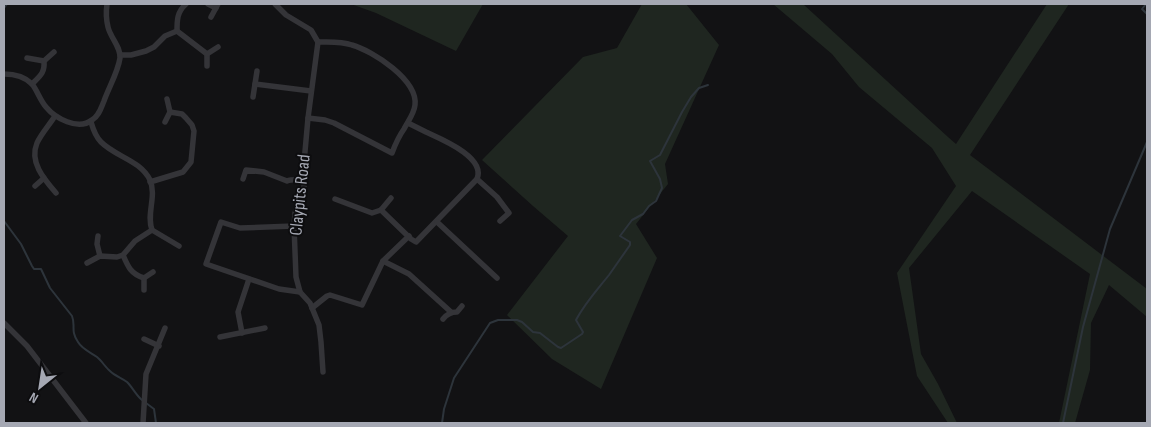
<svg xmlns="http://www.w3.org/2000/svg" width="1151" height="427" viewBox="0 0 1151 427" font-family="'Sofia Sans Condensed',sans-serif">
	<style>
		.green { fill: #1f2620 }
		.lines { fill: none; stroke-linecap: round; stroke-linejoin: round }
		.stream { stroke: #2d343b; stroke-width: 2 }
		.street { stroke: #343438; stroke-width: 5.5 }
		.labels { text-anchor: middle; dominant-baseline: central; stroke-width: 4; stroke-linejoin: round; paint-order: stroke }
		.street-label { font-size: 18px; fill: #a5a8b3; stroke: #0d0d0f }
	</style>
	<rect width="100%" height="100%" fill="#121214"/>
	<g class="green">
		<path d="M 351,4 L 483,4 L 456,51 L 376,13 Z"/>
		<path d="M 642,4 L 686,4 L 719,45 L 665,164 L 668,184 L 636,224 L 657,258 L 601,389 L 552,359 L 507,315 L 568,236 L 533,206 L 482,160 L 583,57 L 617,48 Z"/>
		<path d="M 773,4 L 803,4 L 948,137 L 956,144 L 1047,4 L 1069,4 L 970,155 L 1147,289 L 1147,317 L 1109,285 L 1091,323 L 1090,370 L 1075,423 L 1059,423 L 1090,274 L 972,191 L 909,268 L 921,354 L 938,384 L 957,423 L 948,423 L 917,376 L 897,273 L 956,186 L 932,148 L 859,87 L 832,54 Z"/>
	</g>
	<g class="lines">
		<g class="stream">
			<path d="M 1146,4 L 1142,9 L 1147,14"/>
			<path d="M 4,8 L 7,4"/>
			<path d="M 4,221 L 21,244 L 32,266 L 34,269 L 41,269 L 50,288 L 72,316 C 76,326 70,330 78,342 C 82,349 90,352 97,357 C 102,361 105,367 110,371 C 115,376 122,378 127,382 C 133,388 136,395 142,400"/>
			<path d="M 146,403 L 154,409 L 156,423"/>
			<path d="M 442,423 L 444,409 L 454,378 L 490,323 L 498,320 L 517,320 L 522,322 L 533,332 L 540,333 L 558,347 L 561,348 L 582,334 L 583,332 L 576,320 C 585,303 597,290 609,275 C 616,265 623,255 630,245 L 630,242 L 620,236 L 632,220 L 643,214 L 649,206 L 656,201 L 662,188 L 660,179 L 650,161 L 660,155 L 682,112 L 691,97 L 699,88 L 708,85"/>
			<path d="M 1063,423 L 1083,327 L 1110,229 L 1147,142"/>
		</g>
		<g class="street">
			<path d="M 208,4 L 216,8"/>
			<path d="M 275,4 L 286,15 L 311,30 L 318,42 L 308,118 L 303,174 L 304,186 L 295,213 L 294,226 L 296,277 L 300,292 L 310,303 L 319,325 L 321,342 L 323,372"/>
			<path d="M 211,17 L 218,4"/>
			<path d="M 177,31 L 207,54 L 207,66"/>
			<path d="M 207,54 L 218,47"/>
			<path d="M 120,55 L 131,55 L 146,51 L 154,47 L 165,36 L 177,31 C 177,20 177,12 186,4"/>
			<path d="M 27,58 L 44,61"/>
			<path d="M 4,74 C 14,74 24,76 32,84 C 37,90 40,100 46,107 C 55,118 78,131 92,120 C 99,116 101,108 104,101 C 109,87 118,72 120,58 C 121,47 110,37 108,27 C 106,19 106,11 107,4"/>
			<path d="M 32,84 C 40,76 45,73 44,61 L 54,52"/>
			<path d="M 255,84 L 311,91"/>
			<path d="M 253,97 L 257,71"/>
			<path d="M 167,99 L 170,112"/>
			<path d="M 55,116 C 50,124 41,134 37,143 C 29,162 44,179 56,193"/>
			<path d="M 308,118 L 325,120 L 334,123 L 392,153 C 395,145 399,136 404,129 C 408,121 414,114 415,105 C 418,80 373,51 352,45 C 341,41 329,42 318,42"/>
			<path d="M 91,122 C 93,129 96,137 101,142 C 116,157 140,160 150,180 C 157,196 146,214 152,230 L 179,246"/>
			<path d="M 243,179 L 246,170 L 264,172 L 287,181 C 292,179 299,180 304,180"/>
			<path d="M 477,179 L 497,197 L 509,213 L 500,221"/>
			<path d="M 150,182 L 183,172 L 191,162 L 194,131 L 192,125 L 186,118 L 182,114 L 170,112 L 165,122"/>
			<path d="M 35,186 L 44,178"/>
			<path d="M 335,199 L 372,213 L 381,210 L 391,198"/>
			<path d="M 381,210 L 411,239 L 416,242 L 477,179 C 486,157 441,139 426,132 C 420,129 414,126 408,123"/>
			<path d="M 437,222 L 497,278"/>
			<path d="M 294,226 L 240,228 L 221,222 L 206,264 L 279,289 L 300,292"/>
			<path d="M 98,236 L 97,244 L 100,256"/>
			<path d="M 123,255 C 128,267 131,274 144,278 L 144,290"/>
			<path d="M 383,261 L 409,274 L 451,312"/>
			<path d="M 87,263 L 100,256 L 117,257 L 123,255 L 135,241 L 152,230"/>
			<path d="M 144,278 L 153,272"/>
			<path d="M 312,308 L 327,296 L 330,295 L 362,305 L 383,261 L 409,236"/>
			<path d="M 443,319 C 447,314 451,312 457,312 L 462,306"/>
			<path d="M 4,323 L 27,346 L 86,423"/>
			<path d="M 242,333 L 238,312 L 249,279"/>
			<path d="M 220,337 L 265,328"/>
			<path d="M 144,339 L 159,346"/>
			<path d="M 143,423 L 146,374 L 165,328"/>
		</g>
	</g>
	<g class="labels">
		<g class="street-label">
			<text transform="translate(300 195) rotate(-84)">Claypits Road</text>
		</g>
	</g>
	<rect width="1151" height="427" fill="none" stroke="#a5a8b3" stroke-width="10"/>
	<g transform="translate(40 387) rotate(210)" stroke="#0d0d0f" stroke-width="4" paint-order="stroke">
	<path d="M0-4L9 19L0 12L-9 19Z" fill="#a5a8b3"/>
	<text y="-8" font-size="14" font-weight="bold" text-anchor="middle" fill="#a5a8b3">N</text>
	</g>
</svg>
